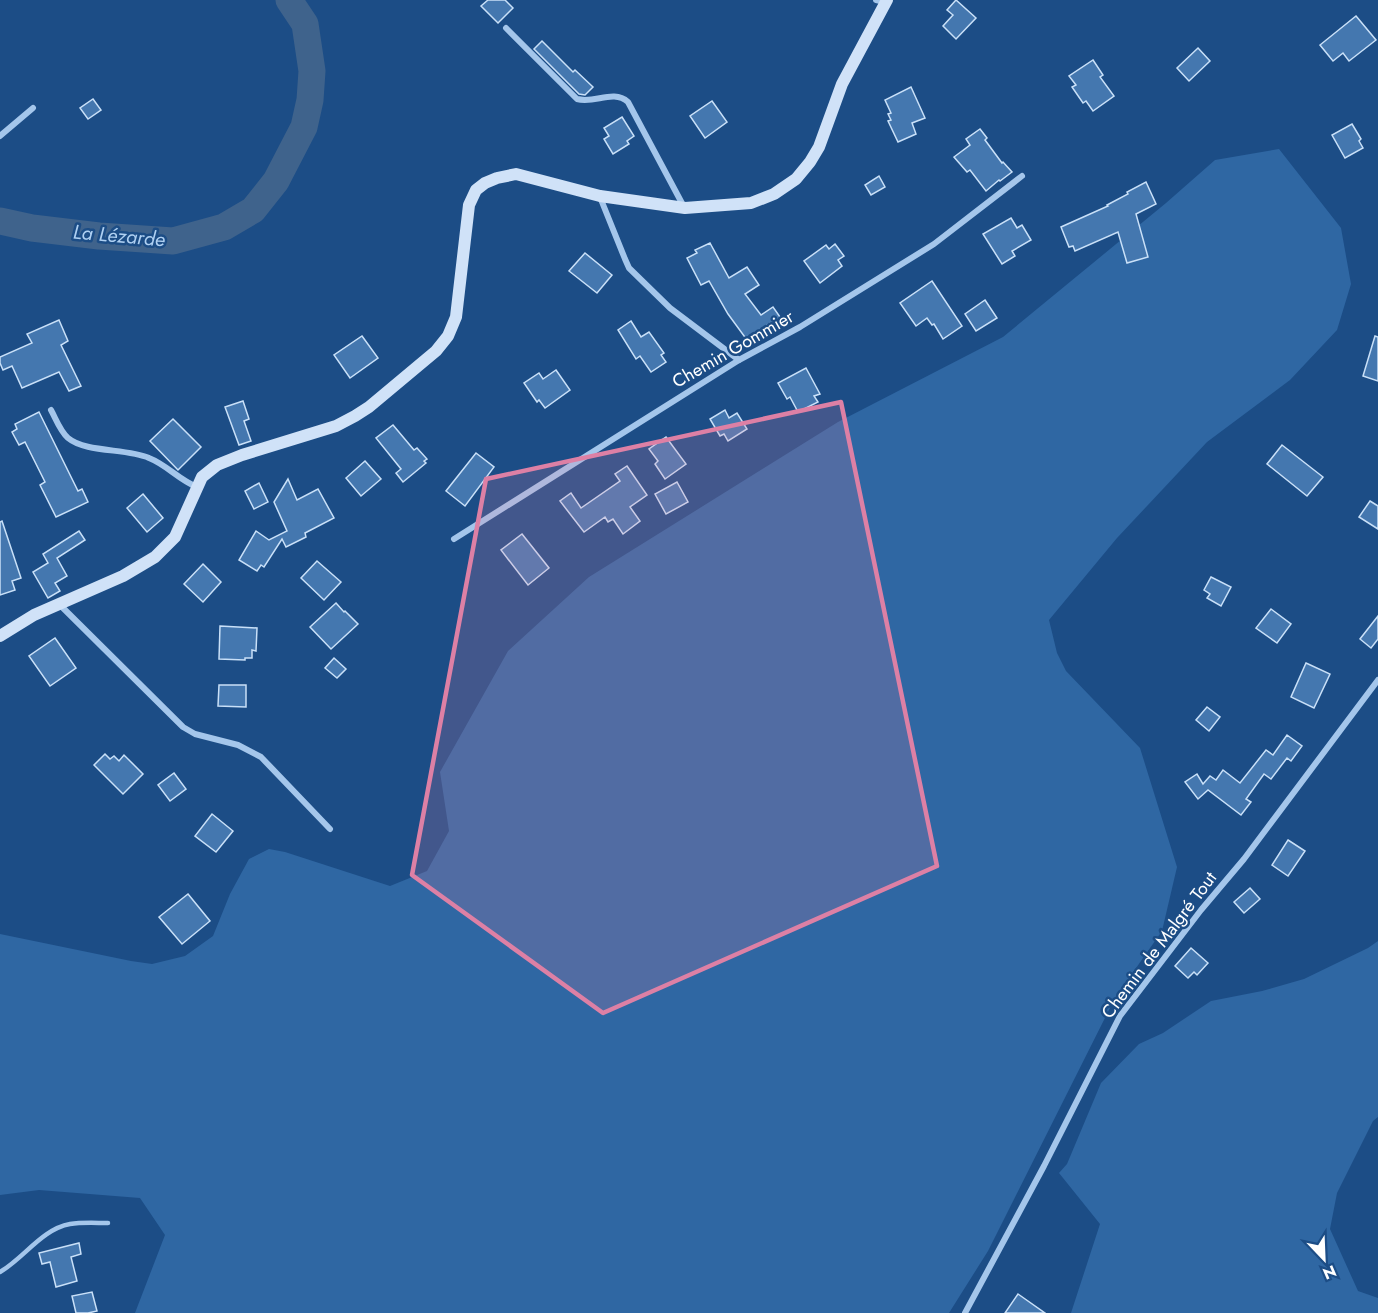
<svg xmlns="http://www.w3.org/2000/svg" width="1378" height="1313" viewBox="0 0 1378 1313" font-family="Jost,sans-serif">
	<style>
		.green { fill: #2f67a3 }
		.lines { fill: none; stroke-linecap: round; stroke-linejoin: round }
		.river { stroke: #3f638c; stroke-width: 27 }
		.building { fill: #4477af; stroke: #c9e0f8; stroke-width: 1.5 }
		.lane { stroke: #a4c6eb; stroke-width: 4.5 }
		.street { stroke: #a4c6eb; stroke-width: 6 }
		.secondary { stroke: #d0e2f8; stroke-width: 12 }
		.marked { fill: #dd80a5; fill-opacity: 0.2; stroke: #dd80a5; stroke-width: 4.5; stroke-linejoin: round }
		.labels { text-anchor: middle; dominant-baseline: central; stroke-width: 5; stroke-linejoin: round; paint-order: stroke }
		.street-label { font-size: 18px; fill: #fff; stroke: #1c4d86 }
		.water-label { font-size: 20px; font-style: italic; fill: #afd0f2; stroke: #1c4d86 }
	</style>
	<rect width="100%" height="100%" fill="#1c4d86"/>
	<g class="green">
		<path d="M 1279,149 L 1341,228 L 1351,284 L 1337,330 L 1290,380 L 1207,442 L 1117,538 L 1049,620 L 1057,653 L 1066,671 L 1140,748 L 1177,867 L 1162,931 L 1115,998 L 988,1251 L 949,1313 L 135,1313 L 165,1235 L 140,1198 L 39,1190 L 0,1195 L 0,934 L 131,961 L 152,964 L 185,956 L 213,936 L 230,894 L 249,859 L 269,849 L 285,852 L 390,886 L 427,871 L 449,831 L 440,772 L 508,651 L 589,577 L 838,422 L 1003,337 L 1166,203 L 1215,160 Z"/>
		<path d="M 1378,941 L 1378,1117 L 1373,1121 L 1337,1193 L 1330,1229 L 1358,1291 L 1378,1298 L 1378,1313 L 1071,1313 L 1100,1224 L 1059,1173 L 1067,1164 L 1101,1083 L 1139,1044 L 1163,1033 L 1211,1001 L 1262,991 L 1304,979 L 1368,948 Z"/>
	</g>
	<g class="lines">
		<path class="river" d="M 0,221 L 32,228 L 99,236 L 173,241 L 224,227 L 253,210 L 276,181 L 304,127 L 310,100 L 312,71 L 305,24 L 289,0"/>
	</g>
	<g class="building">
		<path d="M 488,0 L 505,0 L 513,8 L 498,23 L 481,6 Z"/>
		<path d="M 956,0 L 976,18 L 956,39 L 943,26 L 953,15 L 947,10 Z"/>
		<path d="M 1356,16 L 1376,40 L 1349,61 L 1343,53 L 1333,61 L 1320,45 Z"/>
		<path d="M 542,41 L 573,72 L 575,70 L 593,87 L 585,95 L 579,94 L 534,49 Z"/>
		<path d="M 1198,48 L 1210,61 L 1189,81 L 1177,68 Z"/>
		<path d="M 1093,60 L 1103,75 L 1100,77 L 1114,96 L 1093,111 L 1086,101 L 1083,103 L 1072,87 L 1076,85 L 1069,76 Z"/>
		<path d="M 911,87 L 925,118 L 912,123 L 916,134 L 898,142 L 888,121 L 891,120 L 888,114 L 891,113 L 885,100 Z"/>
		<path d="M 93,99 L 101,110 L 88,119 L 80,108 Z"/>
		<path d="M 712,101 L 727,122 L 705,138 L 690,116 Z"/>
		<path d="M 622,117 L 634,136 L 627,141 L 629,144 L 613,154 L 604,139 L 609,136 L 604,128 Z"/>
		<path d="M 1352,124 L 1361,139 L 1359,141 L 1363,148 L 1345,158 L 1332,135 Z"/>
		<path d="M 980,129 L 987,138 L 985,140 L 1002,163 L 1003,162 L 1012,172 L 1000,181 L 999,180 L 986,191 L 970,170 L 967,172 L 954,157 L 970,145 L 966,139 Z"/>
		<path d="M 879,176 L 885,187 L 871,195 L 865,185 Z"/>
		<path d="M 1146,182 L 1156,204 L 1136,214 L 1148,257 L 1127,263 L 1118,232 L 1075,251 L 1073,246 L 1069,247 L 1061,227 L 1108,206 L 1107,205 L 1128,194 L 1127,192 Z"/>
		<path d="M 1011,218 L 1017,228 L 1022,225 L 1031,240 L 1012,251 L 1015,256 L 1002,264 L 983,234 Z"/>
		<path d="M 710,243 L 729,278 L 747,267 L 759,285 L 745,294 L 761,315 L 773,307 L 785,324 L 775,331 L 770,323 L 747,340 L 728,314 L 709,281 L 701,285 L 687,258 L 697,253 L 695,250 Z"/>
		<path d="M 835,244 L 844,256 L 838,260 L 842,266 L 820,283 L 804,261 L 826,245 L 829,249 Z"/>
		<path d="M 585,253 L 612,275 L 597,293 L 569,271 Z"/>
		<path d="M 932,281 L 962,326 L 943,339 L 934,324 L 932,325 L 927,318 L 916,326 L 900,303 Z"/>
		<path d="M 985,300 L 997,318 L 976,331 L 965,314 Z"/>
		<path d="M 59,320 L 68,341 L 61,345 L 81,386 L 69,391 L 59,372 L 22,388 L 12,366 L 3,370 L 0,363 L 0,357 L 32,343 L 27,334 Z"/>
		<path d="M 631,321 L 641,337 L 649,332 L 664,353 L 661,355 L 666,362 L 651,372 L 640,356 L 636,359 L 618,330 Z"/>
		<path d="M 362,336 L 378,358 L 350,378 L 334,355 Z"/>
		<path d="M 1375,336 L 1378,337 L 1378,381 L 1363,376 Z"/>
		<path d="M 806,368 L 820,394 L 814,396 L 818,402 L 798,412 L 790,397 L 787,399 L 778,383 Z"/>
		<path d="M 556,370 L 570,390 L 545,408 L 539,400 L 537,402 L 524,383 L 539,373 L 543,379 Z"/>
		<path d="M 243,401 L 249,419 L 244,421 L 251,441 L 239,445 L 225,407 Z"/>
		<path d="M 725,410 L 729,418 L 737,413 L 747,429 L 728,441 L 724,434 L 720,436 L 710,419 Z"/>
		<path d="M 39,412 L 78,491 L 82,489 L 88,502 L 56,517 L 40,485 L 45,482 L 25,442 L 19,445 L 12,432 L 17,429 L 15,424 Z"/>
		<path d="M 173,419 L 201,447 L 178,470 L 150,441 Z"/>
		<path d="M 393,425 L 414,450 L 417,448 L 427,459 L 424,461 L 426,463 L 403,482 L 396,473 L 401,469 L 376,438 Z"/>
		<path d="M 666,437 L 686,464 L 665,479 L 655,464 L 658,461 L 649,449 Z"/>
		<path d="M 1282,445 L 1323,477 L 1307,496 L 1267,464 Z"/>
		<path d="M 476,453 L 494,467 L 465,506 L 446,491 Z"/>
		<path d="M 365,461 L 381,479 L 361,496 L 346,478 Z"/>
		<path d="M 627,466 L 647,495 L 630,507 L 640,521 L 623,534 L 613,519 L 608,522 L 605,517 L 584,532 L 560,501 L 571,493 L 581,508 L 620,481 L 615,474 Z"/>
		<path d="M 288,479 L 297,500 L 318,489 L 334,518 L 305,533 L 306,537 L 286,547 L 282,539 L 264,567 L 261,565 L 257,571 L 239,560 L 256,531 L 269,540 L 287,531 L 274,502 Z"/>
		<path d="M 677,482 L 688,502 L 666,514 L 655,494 Z"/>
		<path d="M 259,483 L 268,502 L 254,509 L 245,491 Z"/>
		<path d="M 143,494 L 163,518 L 147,532 L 127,508 Z"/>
		<path d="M 1370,501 L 1378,506 L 1378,529 L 1359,517 Z"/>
		<path d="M 2,521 L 21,578 L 12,581 L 15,590 L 0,595 L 0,522 Z"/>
		<path d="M 79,531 L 85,540 L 57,558 L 67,576 L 55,583 L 60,591 L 48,598 L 33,572 L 48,563 L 43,554 Z"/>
		<path d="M 522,534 L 549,568 L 528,585 L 501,550 Z"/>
		<path d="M 317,561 L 341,582 L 324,600 L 301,578 Z"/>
		<path d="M 203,564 L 221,582 L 203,602 L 184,584 Z"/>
		<path d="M 1211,577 L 1231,587 L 1221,606 L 1207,598 L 1210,594 L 1204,590 Z"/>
		<path d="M 336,603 L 344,612 L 345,611 L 358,624 L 331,649 L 310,627 Z"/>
		<path d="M 1271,609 L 1291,624 L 1277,643 L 1256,628 Z"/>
		<path d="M 1378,616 L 1378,639 L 1371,648 L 1360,639 Z"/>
		<path d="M 220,626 L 257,628 L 256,651 L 252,650 L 252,658 L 245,658 L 245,660 L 219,659 Z"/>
		<path d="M 55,638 L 76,668 L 50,686 L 29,656 Z"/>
		<path d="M 334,658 L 346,669 L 337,678 L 325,668 Z"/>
		<path d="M 1306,663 L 1330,674 L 1314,708 L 1291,697 Z"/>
		<path d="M 219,685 L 246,685 L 246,707 L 218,706 Z"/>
		<path d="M 1207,707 L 1220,717 L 1209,731 L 1196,720 Z"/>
		<path d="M 1287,735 L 1302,746 L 1291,761 L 1287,758 L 1271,779 L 1264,774 L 1246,799 L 1251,802 L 1241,815 L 1208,790 L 1198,799 L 1185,782 L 1197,774 L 1203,784 L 1210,776 L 1216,780 L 1223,770 L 1240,783 L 1266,750 L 1273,755 Z"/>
		<path d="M 105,754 L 110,759 L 114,756 L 119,761 L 124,755 L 143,774 L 123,794 L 94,765 Z"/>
		<path d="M 174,773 L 186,789 L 170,801 L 158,785 Z"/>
		<path d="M 212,814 L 233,831 L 216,852 L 195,836 Z"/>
		<path d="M 1288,840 L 1305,851 L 1288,876 L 1272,865 Z"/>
		<path d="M 1250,888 L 1260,899 L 1244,913 L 1234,902 Z"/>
		<path d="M 188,894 L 210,921 L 182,944 L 159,917 Z"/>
		<path d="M 1191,948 L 1208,963 L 1197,975 L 1194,972 L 1188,978 L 1175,966 Z"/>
		<path d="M 79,1243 L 81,1254 L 71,1257 L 77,1281 L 56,1287 L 50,1262 L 42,1264 L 39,1253 Z"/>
		<path d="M 92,1292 L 97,1311 L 88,1313 L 76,1313 L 72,1296 Z"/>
		<path d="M 1018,1294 L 1045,1313 L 1005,1313 Z"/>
	</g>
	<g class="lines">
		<path class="lane" d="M 0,1272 C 24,1258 42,1229 70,1224 C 82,1222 96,1223 108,1223"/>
		<g class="street">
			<path d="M 876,0 L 885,2"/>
			<path d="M 506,28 L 577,99 C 595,104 613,89 628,102 L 684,207"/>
			<path d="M 0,136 L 33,108"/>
			<path d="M 600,197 L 625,259 L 629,268 L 670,308 L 739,360"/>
			<path d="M 51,410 C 56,419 60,431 68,438 C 86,453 127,448 149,458 C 167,465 179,480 197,487"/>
			<path d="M 454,539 L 739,360 L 800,327 L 934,244 L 1022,176"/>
			<path d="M 59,604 L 183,727 L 195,734 L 238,745 L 261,757 L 330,829"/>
			<path d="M 965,1313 L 1044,1166 L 1120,1016 L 1201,910 L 1244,859 L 1378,680"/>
		</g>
		<path class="secondary" d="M 0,636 L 34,615 L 123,576 L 155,557 L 175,537 L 202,477 L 217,465 L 242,455 L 336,426 L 355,416 L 369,407 L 436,351 L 448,336 L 456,317 L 469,205 L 476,190 L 485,183 L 497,178 L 516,174 L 600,196 L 685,208 L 751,203 L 774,194 L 796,179 L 810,162 L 819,147 L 842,84 L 887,0"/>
	</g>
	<path class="marked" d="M 841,402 L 937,866 L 603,1013 L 412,875 L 486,479 Z"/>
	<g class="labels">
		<g class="street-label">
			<text transform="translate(733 349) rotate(-30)">Chemin Gommier</text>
			<text transform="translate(1159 945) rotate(-53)">Chemin de Malgré Tout</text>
		</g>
		<g class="water-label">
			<text transform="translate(119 236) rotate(5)">La Lézarde</text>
		</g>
	</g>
	<g transform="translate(1324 1259) rotate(157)" stroke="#1c4d86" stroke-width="4.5" paint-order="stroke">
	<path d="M0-4.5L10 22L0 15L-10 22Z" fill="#ffffff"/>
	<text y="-9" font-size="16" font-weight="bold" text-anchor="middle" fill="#ffffff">N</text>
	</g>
</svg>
